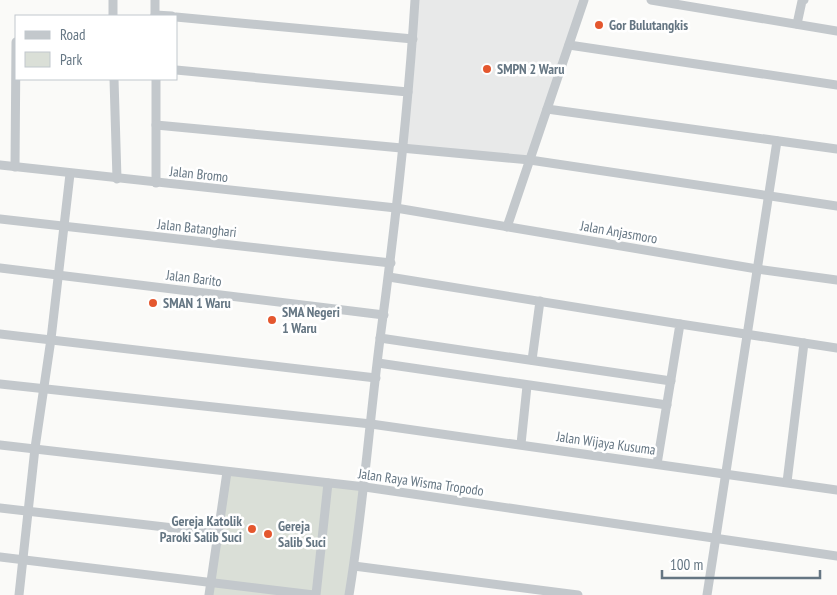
<svg xmlns="http://www.w3.org/2000/svg" width="837" height="595" viewBox="0 0 837 595" font-family="'PT Sans Narrow',sans-serif">
	<style>
		.built { fill: #e8e9e9 }
		.green { fill: #dadfd7 }
		.lines { fill: none; stroke-linecap: round; stroke-linejoin: round }
		.minor { stroke: #c3c8cc; stroke-width: 9 }
		.poi-dot { fill: #e4572e; stroke: #fff; stroke-width: 2 }
		.labels { text-anchor: middle; dominant-baseline: central; stroke-width: 5; stroke-linejoin: round; paint-order: stroke }
		.poi-label { font-size: 14px; font-weight: bold; fill: #657683; stroke: #fff; text-anchor: start }
		.street-label { font-size: 14px; fill: #657683; stroke: #fff }
	</style>
	<rect width="100%" height="100%" fill="#fafaf8"/>
	<path class="built" d="M 418,0 L 588,0 L 528,159 L 403,149 Z"/>
	<path class="green" d="M 227,472 L 365,487 L 349,595 L 209,595 Z"/>
	<g class="lines">
		<g class="minor">
			<path d="M 113,0 L 113,16"/>
			<path d="M 155,0 L 155,16"/>
			<path d="M 651,0 L 837,31"/>
			<path d="M 155,15 L 172,16"/>
			<path d="M 176,17 L 413,39"/>
			<path d="M 797,24 L 802,1 L 804,0"/>
			<path d="M 569,45 L 837,85"/>
			<path d="M 176,70 L 408,92"/>
			<path d="M 114,79 L 117,179"/>
			<path d="M 156,79 L 156,183"/>
			<path d="M 547,109 L 837,149"/>
			<path d="M 156,125 L 530,160 L 837,206"/>
			<path d="M 0,165 L 396,208 L 757,269 L 837,280"/>
			<path d="M 15,167 L 16,42"/>
			<path d="M 0,219 L 391,263"/>
			<path d="M 507,227 L 584,0"/>
			<path d="M 0,268 L 384,315"/>
			<path d="M 389,277 L 680,324 L 657,464"/>
			<path d="M 680,324 L 837,348"/>
			<path d="M 0,334 L 376,378"/>
			<path d="M 380,338 L 671,381"/>
			<path d="M 532,360 L 540,301"/>
			<path d="M 378,363 L 667,405"/>
			<path d="M 0,384 L 371,424 L 837,490"/>
			<path d="M 521,444 L 527,386"/>
			<path d="M 0,445 L 365,487 L 837,556"/>
			<path d="M 787,482 L 804,343"/>
			<path d="M 0,508 L 217,533"/>
			<path d="M 0,557 L 314,595"/>
			<path d="M 354,566 L 578,595"/>
			<path d="M 19,595 L 35,448 L 51,339 L 70,174"/>
			<path d="M 209,595 L 227,472"/>
			<path d="M 316,595 L 328,483"/>
			<path d="M 349,595 C 363,510 369,425 380,339 C 395,227 408,113 415,0"/>
			<path d="M 707,595 L 777,141"/>
		</g>
	</g>
	<g class="poi-dot">
		<circle cx="599" cy="25" r="5"/>
		<circle cx="487" cy="69" r="5"/>
		<circle cx="153" cy="303" r="5"/>
		<circle cx="272" cy="320" r="5"/>
		<circle cx="252" cy="529" r="5"/>
		<circle cx="268" cy="534" r="5"/>
	</g>
	<g class="labels">
		<g class="poi-label">
			<text x="609" y="25">Gor Bulutangkis</text>
			<text x="497" y="69">SMPN 2 Waru</text>
			<text x="163" y="303">SMAN 1 Waru</text>
			<text x="282" y="312">SMA Negeri<tspan x="282" dy="16">1 Waru</tspan></text>
			<text x="242" y="521" text-anchor="end">Gereja Katolik<tspan x="242" dy="16">Paroki Salib Suci</tspan></text>
			<text x="278" y="526">Gereja<tspan x="278" dy="16">Salib Suci</tspan></text>
		</g>
		<g class="street-label">
			<text transform="translate(199 174) rotate(6)">Jalan Bromo</text>
			<text transform="translate(197 228) rotate(6)">Jalan Batanghari</text>
			<text transform="translate(619 232) rotate(10)">Jalan Anjasmoro</text>
			<text transform="translate(194 278) rotate(7)">Jalan Barito</text>
			<text transform="translate(606 443) rotate(8)">Jalan Wijaya Kusuma</text>
			<text transform="translate(421 482) rotate(8)">Jalan Raya Wisma Tropodo</text>
		</g>
	</g>
	<rect x="15" y="15" width="162" height="65" fill="#ffffff" stroke="#c1c8cd"/>
	<rect x="25" y="31" width="25" height="8" fill="#c3c8cc" stroke="#c1c8cd"/>
	<text x="60" y="40" font-size="15" fill="#657683">Road</text>
	<rect x="25" y="52" width="25" height="15" fill="#dadfd7" stroke="#c1c8cd"/>
	<text x="60" y="65" font-size="15" fill="#657683">Park</text>
	<path d="M662 570v8h158v-8" fill="none" stroke="#657683" stroke-width="2.5"/>
	<text x="670" y="570" font-size="15" fill="#657683" stroke="#ffffff" stroke-width="4" paint-order="stroke">100 m</text>
</svg>
